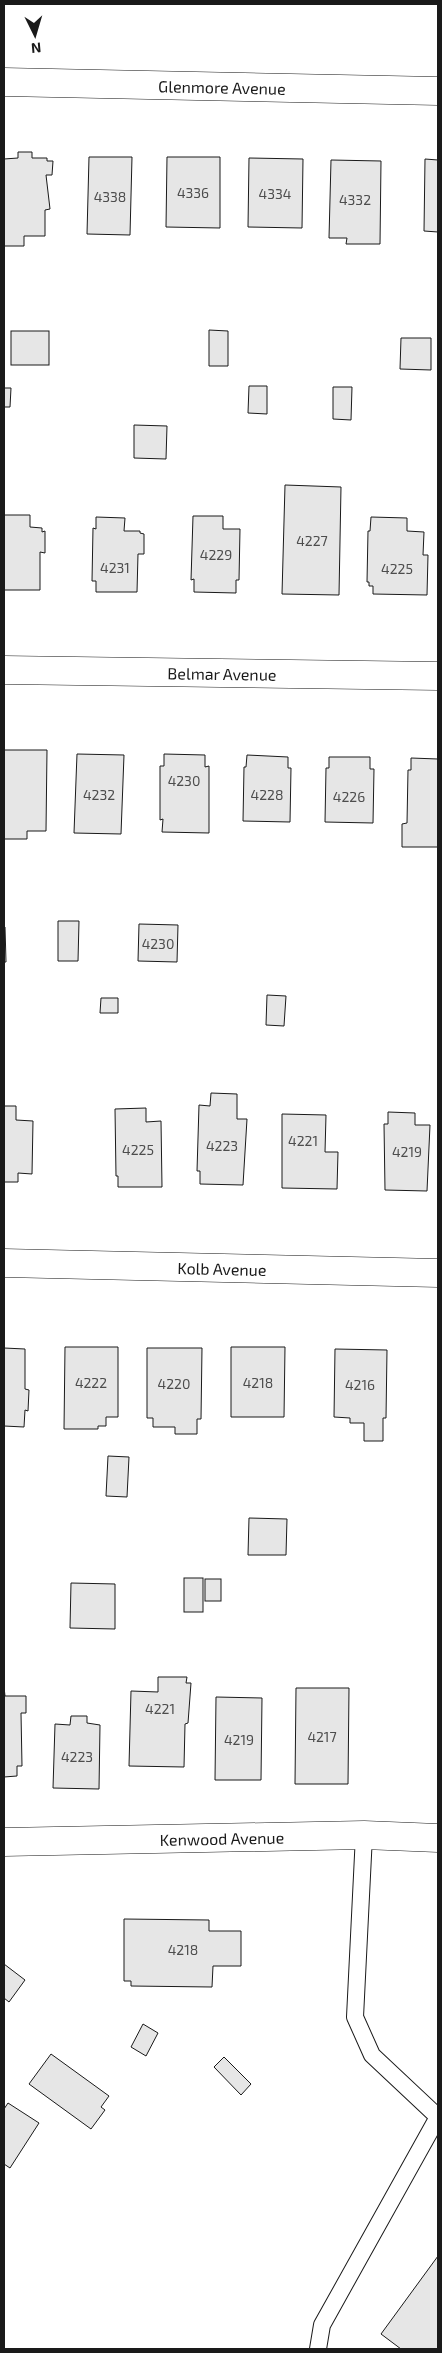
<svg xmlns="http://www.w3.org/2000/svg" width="442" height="2353" viewBox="0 0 442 2353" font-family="'Exo 2',sans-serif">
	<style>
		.building { fill: #e6e6e6; stroke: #1a1a1a }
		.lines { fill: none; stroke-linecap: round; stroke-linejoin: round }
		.service-casing { stroke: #1a1a1a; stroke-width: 18 }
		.minor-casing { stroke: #1a1a1a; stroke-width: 29 }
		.secondary-casing { stroke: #1a1a1a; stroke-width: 29 }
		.service { stroke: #fff; stroke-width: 16 }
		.minor { stroke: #fff; stroke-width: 28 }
		.secondary { stroke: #fff; stroke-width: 28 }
		.labels { text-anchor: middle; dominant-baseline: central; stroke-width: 4; stroke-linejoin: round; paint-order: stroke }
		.number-label { font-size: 14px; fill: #4d4d4d }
		.street-label { font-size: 16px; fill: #1a1a1a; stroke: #fff }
	</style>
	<rect width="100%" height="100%" fill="#fff"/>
	<g class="building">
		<path d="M 18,152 L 32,152 L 32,158 L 47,158 L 47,161 L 53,161 L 52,175 L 46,175 L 50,209 L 45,210 L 45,236 L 24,236 L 24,246 L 4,246 L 4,159 L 18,158 Z"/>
		<path d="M 89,157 L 132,157 L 130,235 L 87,234 Z"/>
		<path d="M 167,157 L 220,157 L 220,228 L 166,227 Z"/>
		<path d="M 249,158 L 303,159 L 302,228 L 248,227 Z"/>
		<path d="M 425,159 L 438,160 L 438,232 L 424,231 Z"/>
		<path d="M 331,160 L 381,161 L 380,244 L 346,244 L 347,238 L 329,238 Z"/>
		<path d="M 209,330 L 228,331 L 228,366 L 209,366 Z"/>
		<rect x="11" y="331" width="38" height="34"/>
		<path d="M 401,338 L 431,338 L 431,370 L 400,369 Z"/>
		<path d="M 249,386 L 267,386 L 267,414 L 248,413 Z"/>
		<path d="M 333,387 L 352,387 L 351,420 L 333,419 Z"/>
		<path d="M 4,388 L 11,388 L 10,407 L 4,407 Z"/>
		<path d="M 134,425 L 167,426 L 166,459 L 134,458 Z"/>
		<path d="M 285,485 L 341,487 L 339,595 L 282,594 Z"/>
		<path d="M 4,515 L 30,515 L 30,527 L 42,528 L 42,532 L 45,531 L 45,553 L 40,552 L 40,590 L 4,590 Z"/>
		<path d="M 193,516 L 223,516 L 223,529 L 240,529 L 239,580 L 236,580 L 236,593 L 194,592 L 194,579 L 191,580 Z"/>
		<path d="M 96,517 L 125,518 L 124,531 L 140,531 L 140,533 L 144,534 L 144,554 L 138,554 L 137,592 L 96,592 L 96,581 L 92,581 L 93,528 L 96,529 Z"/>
		<path d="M 371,517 L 407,518 L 407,531 L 424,532 L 423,555 L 428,555 L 427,595 L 373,594 L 373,586 L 369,586 L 369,582 L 367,582 L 368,531 L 370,531 Z"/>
		<path d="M 4,750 L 47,750 L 46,831 L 27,831 L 27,839 L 4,839 Z"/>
		<path d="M 77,754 L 124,755 L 121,834 L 74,833 Z"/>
		<path d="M 164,754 L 205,755 L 205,767 L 209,766 L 209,833 L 162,832 L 163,819 L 160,820 L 160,766 L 164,766 Z"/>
		<path d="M 247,755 L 288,757 L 288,768 L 291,768 L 290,822 L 243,821 L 244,767 L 246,767 Z"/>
		<path d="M 329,757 L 370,757 L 370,769 L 374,769 L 373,823 L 325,822 L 326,768 L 329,768 Z"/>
		<path d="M 411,758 L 438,759 L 438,847 L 402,847 L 402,824 L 407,823 L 408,770 L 411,770 Z"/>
		<path d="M 58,921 L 79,921 L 78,961 L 58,961 Z"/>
		<path d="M 139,924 L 178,925 L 177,962 L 138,961 Z"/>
		<path d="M 4,927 L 5,927 L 6,962 L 4,962 Z"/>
		<path d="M 267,995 L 286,996 L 284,1026 L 266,1025 Z"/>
		<path d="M 101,998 L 118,998 L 118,1013 L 100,1013 Z"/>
		<path d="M 211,1093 L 237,1094 L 237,1119 L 247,1119 L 243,1185 L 200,1184 L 200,1171 L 197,1171 L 199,1105 L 210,1106 Z"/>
		<path d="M 4,1106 L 16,1106 L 16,1120 L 33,1121 L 32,1174 L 18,1173 L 18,1182 L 4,1182 Z"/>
		<path d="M 146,1108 L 146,1122 L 161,1121 L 162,1187 L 118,1187 L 118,1176 L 116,1176 L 115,1109 Z"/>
		<path d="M 388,1112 L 415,1113 L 415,1125 L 430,1125 L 427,1191 L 385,1190 L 384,1124 L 388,1124 Z"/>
		<path d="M 282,1114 L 326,1115 L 325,1152 L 338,1152 L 337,1189 L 282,1188 Z"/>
		<path d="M 65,1347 L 118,1347 L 118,1417 L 106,1417 L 106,1426 L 98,1426 L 98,1429 L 64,1429 Z"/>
		<path d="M 231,1347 L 285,1347 L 284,1417 L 231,1417 Z"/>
		<path d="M 4,1348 L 25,1349 L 25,1389 L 29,1390 L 28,1411 L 25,1410 L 24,1427 L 4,1426 Z"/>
		<path d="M 147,1348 L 202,1348 L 201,1419 L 197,1419 L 197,1434 L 175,1434 L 175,1427 L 153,1427 L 153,1418 L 147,1418 Z"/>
		<path d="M 335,1349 L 387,1350 L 386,1418 L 383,1418 L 383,1441 L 364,1441 L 364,1423 L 350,1423 L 350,1418 L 334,1417 Z"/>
		<path d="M 108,1456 L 129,1457 L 127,1497 L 106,1496 Z"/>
		<path d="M 249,1518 L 287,1519 L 286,1555 L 248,1555 Z"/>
		<rect x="184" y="1578" width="19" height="34"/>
		<rect x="205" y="1579" width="16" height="22"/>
		<path d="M 71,1583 L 115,1584 L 115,1629 L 70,1628 Z"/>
		<path d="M 158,1677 L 187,1677 L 186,1683 L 191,1683 L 188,1723 L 185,1724 L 184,1767 L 129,1766 L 131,1691 L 158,1692 Z"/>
		<path d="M 4,1687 L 5,1696 L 26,1696 L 26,1713 L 21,1713 L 22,1766 L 17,1766 L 17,1776 L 4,1777 Z"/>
		<path d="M 296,1688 L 349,1688 L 348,1784 L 295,1784 Z"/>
		<path d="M 216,1697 L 262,1698 L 261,1780 L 215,1780 Z"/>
		<path d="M 71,1716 L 87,1716 L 87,1723 L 100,1725 L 99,1789 L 53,1788 L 55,1724 L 70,1725 Z"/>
		<path d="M 124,1919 L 209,1920 L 209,1931 L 241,1931 L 241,1966 L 213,1966 L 212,1987 L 131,1986 L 131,1981 L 124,1981 Z"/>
		<path d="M 4,1964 L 25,1980 L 9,2002 L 4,1998 Z"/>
		<path d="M 143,2024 L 158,2033 L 146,2056 L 131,2047 Z"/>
		<path d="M 51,2054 L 109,2096 L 101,2107 L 105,2110 L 91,2129 L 29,2084 Z"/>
		<path d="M 224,2057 L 251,2084 L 241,2095 L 214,2067 Z"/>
		<path d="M 8,2103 L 39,2123 L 10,2168 L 4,2164 L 4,2109 Z"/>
		<path d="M 438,2256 L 438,2349 L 401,2349 L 381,2334 Z"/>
	</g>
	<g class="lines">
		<defs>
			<g id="service">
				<path d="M 364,1835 L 355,2017 L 372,2055 L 438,2117"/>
				<path d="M 318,2349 L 322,2325 L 438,2117"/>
			</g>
			<g id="minor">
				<path id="s1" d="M 4,82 L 438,91"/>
				<path id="s2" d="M 4,670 L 438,676"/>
				<path id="s3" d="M 4,1263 L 438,1273"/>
			</g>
			<g id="secondary">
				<path id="s4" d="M 4,1842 L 364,1835 L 438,1838"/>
			</g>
		</defs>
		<use href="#service" class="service-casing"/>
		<use href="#minor" class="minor-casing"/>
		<use href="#secondary" class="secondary-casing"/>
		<use href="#service" class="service"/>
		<use href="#minor" class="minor"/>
		<use href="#secondary" class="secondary"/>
	</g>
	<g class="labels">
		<g class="number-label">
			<text x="193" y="192">4336</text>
			<text x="275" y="193">4334</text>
			<text x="110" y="196">4338</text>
			<text x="355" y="199">4332</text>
			<text x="312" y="540">4227</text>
			<text x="216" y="554">4229</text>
			<text x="115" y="567">4231</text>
			<text x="397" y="568">4225</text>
			<text x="184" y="780">4230</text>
			<text x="99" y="794">4232</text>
			<text x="267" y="794">4228</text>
			<text x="349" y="796">4226</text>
			<text x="158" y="943">4230</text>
			<text x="303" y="1140">4221</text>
			<text x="222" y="1145">4223</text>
			<text x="138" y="1149">4225</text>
			<text x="407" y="1151">4219</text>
			<text x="91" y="1382">4222</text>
			<text x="258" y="1382">4218</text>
			<text x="174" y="1383">4220</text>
			<text x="360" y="1384">4216</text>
			<text x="160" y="1708">4221</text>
			<text x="322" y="1736">4217</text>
			<text x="239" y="1739">4219</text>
			<text x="77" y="1756">4223</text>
			<text x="183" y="1949">4218</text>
		</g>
		<g class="street-label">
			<text stroke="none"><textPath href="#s1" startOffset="218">Glenmore Avenue</textPath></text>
			<text stroke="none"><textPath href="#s2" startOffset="218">Belmar Avenue</textPath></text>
			<text stroke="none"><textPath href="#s3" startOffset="218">Kolb Avenue</textPath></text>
			<text stroke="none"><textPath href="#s4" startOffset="218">Kenwood Avenue</textPath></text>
		</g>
	</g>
	<rect width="442" height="2353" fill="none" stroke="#1a1a1a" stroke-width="10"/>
	<g transform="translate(35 35) rotate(175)" stroke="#ffffff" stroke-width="4" paint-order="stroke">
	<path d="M0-4L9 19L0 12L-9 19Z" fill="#1a1a1a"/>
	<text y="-8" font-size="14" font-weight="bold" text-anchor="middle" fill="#1a1a1a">N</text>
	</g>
</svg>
